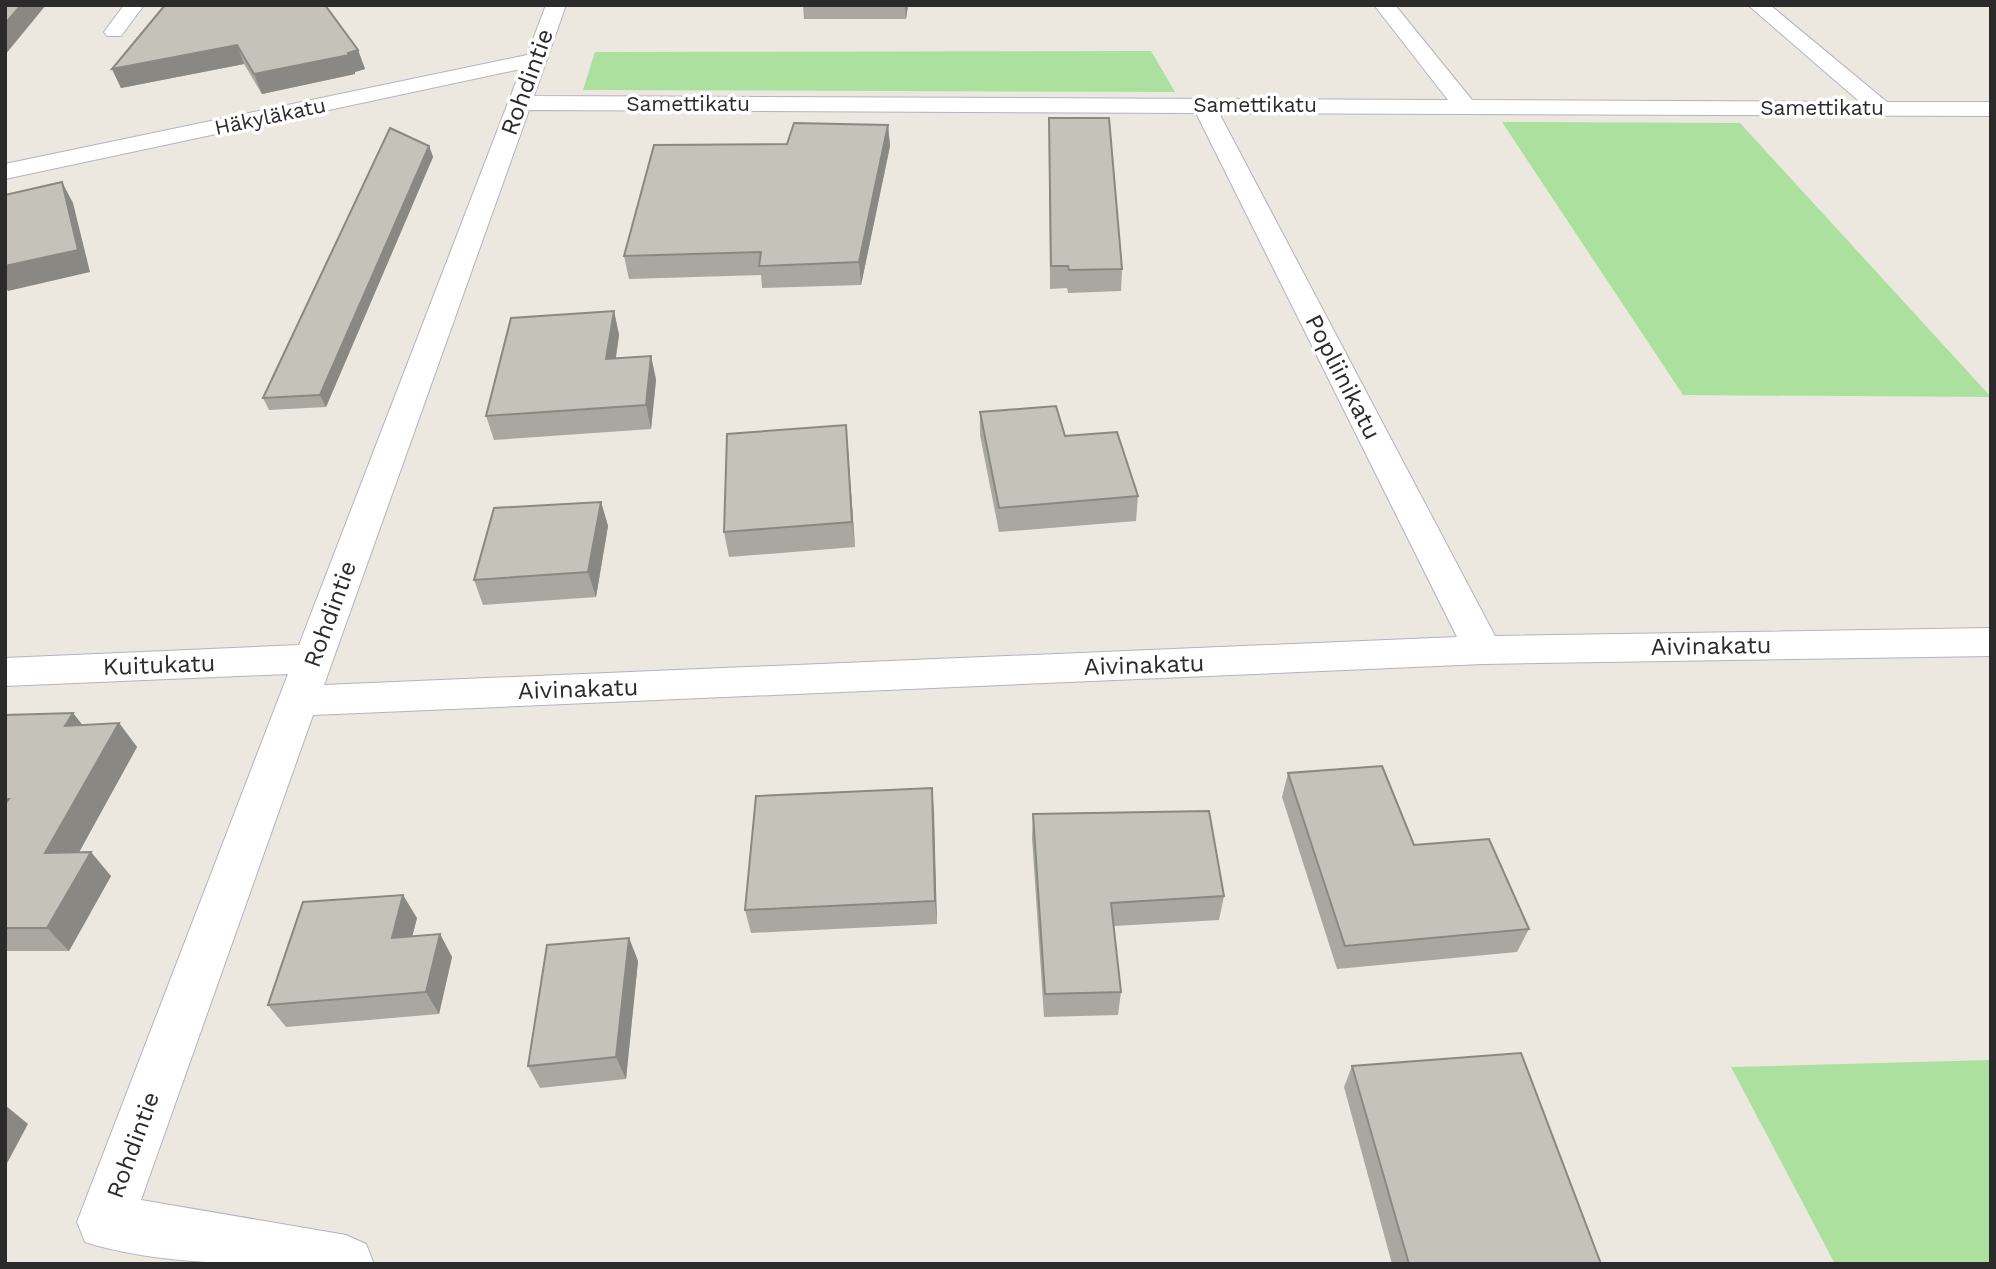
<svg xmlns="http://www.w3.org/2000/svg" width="1996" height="1269" viewBox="0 0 1996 1269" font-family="'Work Sans',sans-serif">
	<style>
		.green { fill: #abe09e }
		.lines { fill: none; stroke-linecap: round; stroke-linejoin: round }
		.street-casing { stroke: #b2b3be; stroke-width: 2 }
		.street { fill: #fff; fill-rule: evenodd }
		.wall { fill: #a9a7a0 }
		.shaded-wall { fill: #8a8882 }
		.building { fill: #c5c2ba; stroke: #8a8882; stroke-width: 2 }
		.labels { text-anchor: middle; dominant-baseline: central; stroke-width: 7; stroke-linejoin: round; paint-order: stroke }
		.far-street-label { font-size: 21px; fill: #2b2b2b; stroke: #fff }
		.street-label { font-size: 24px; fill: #2b2b2b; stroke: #fff }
	</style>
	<rect width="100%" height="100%" fill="#ece8df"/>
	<g class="green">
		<path d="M 1151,51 L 1175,92 L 583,90 L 595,52 Z"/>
		<path d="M 1502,122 L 1740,123 L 1991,397 L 1683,395 Z"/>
		<path d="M 1991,1060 L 1991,1264 L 1835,1264 L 1731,1067 Z"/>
	</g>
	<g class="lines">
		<defs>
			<g id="street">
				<path d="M 124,5 L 144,5 L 121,36 L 107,36 L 104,32 Z"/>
				<path d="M 546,5 L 566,5 L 534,96 L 1448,100 L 1374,5 L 1395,5 L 1472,100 L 1860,102 L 1748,5 L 1770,5 L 1887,102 L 1991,102 L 1991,116 L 1219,113 L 1495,636 L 1991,628 L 1991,656 L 1483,664 L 313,715 L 141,1200 L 346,1235 L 366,1244 L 374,1264 C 284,1264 170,1269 85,1242 L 77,1222 L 288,674 L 5,686 L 5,658 L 299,645 L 521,69 L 5,179 L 5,164 L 527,55 ZM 529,110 L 1196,113 L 1457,637 L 324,685 Z"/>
			</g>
		</defs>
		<use href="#street" class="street-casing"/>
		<use href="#street" class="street"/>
	</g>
	<g class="wall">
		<path d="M 165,5 L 358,50 L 365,69 L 355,72 L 355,74 L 262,94 L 244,64 L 121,88 L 112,69 Z"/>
		<path d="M 803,5 L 908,5 L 906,19 L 804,19 Z"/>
		<path d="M 1049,118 L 1122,269 L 1121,291 L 1068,293 L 1067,288 L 1050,289 Z"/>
		<path d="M 888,125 L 890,146 L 861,285 L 762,288 L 761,275 L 629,279 L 624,256 L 787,144 Z"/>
		<path d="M 429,146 L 433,157 L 326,407 L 269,410 L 263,398 Z"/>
		<path d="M 614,311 L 619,335 L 616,358 L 651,356 L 656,380 L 651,429 L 494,440 L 486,416 Z"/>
		<path d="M 980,412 L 1065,436 L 1138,496 L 1136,521 L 999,532 L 980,435 Z"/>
		<path d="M 846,425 L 855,547 L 729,557 L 724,532 Z"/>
		<path d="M 601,502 L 608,526 L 596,597 L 483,605 L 474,580 Z"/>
		<path d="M 73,713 L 82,725 L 119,723 L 137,747 L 79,852 L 111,876 L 69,951 L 5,951 L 5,715 Z"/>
		<path d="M 1288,773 L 1414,845 L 1529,929 L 1517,952 L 1337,969 L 1282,797 Z"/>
		<path d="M 932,788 L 937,924 L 751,933 L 745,910 Z"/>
		<path d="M 1033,814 L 1224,896 L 1219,920 L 1114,926 L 1121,992 L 1118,1015 L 1044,1017 L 1032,838 Z"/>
		<path d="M 417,918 L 412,936 L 440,934 L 452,957 L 439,1014 L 286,1027 L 268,1005 Z"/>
		<path d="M 629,938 L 638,961 L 626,1079 L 540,1088 L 528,1066 Z"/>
		<path d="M 1352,1066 L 1601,1264 L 1392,1264 L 1344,1087 Z"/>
	</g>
	<g class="shaded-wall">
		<path d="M 21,5 L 46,5 L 5,55 L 5,24 Z"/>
		<path d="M 905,5 L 908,5 L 906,19 Z"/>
		<path d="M 237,45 L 244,64 L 121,88 L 112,69 Z"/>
		<path d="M 358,50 L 365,69 L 355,72 L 355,74 L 262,94 L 254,74 Z"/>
		<path d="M 888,125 L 890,146 L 861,285 L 859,262 Z"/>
		<path d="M 429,146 L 433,157 L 326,407 L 320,395 Z"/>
		<path d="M 62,182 L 73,203 L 90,272 L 8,291 L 5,287 L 5,266 Z"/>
		<path d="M 614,311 L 619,335 L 612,382 L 606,359 Z"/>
		<path d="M 651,356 L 656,380 L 651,429 L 646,405 Z"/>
		<path d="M 846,425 L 848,449 L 855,547 L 852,522 Z"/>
		<path d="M 601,502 L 608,526 L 596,597 L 588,572 Z"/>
		<path d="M 73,713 L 92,737 L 65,726 Z"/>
		<path d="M 119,723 L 137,747 L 66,876 L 45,853 Z"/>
		<path d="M 932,788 L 934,812 L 937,924 L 935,901 Z"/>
		<path d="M 91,852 L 111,876 L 69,951 L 47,928 Z"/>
		<path d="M 403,895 L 417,918 L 406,961 L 392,938 Z"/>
		<path d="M 440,934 L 452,957 L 439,1014 L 426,992 Z"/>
		<path d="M 629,938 L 638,961 L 626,1079 L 616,1057 Z"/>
		<path d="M 5,1105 L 28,1124 L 5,1167 Z"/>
	</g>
	<g class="building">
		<path d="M 5,5 L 21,5 L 5,24 Z"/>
		<path d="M 165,5 L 325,5 L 358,50 L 348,53 L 349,55 L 254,74 L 237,45 L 112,69 Z"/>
		<path d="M 1049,118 L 1109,118 L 1122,269 L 1069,270 L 1068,266 L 1051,266 Z"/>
		<path d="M 794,123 L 888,125 L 859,262 L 759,266 L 761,252 L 624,256 L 654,145 L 787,144 Z"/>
		<path d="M 390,128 L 429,146 L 320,395 L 263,398 Z"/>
		<path d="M 62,182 L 78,250 L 5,266 L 5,195 Z"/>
		<path d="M 614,311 L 606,359 L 651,356 L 646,405 L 486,416 L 511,318 Z"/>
		<path d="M 1056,406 L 1065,436 L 1117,432 L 1138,496 L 999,508 L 980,412 Z"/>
		<path d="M 846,425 L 852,522 L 724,532 L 727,434 Z"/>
		<path d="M 601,502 L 588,572 L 474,580 L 494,508 Z"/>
		<path d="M 73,713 L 65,726 L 119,723 L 45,853 L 91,852 L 47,928 L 5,928 L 5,804 L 9,799 L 5,799 L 5,715 Z"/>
		<path d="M 1382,766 L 1414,845 L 1489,839 L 1529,929 L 1345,946 L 1288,773 Z"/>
		<path d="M 932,788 L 935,901 L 745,910 L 756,796 Z"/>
		<path d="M 1209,811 L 1224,896 L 1111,903 L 1121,992 L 1045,994 L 1033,814 Z"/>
		<path d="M 403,895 L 392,938 L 440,934 L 426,992 L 268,1005 L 303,902 Z"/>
		<path d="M 629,938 L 616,1057 L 528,1066 L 547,945 Z"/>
		<path d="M 1521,1053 L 1601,1264 L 1409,1264 L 1352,1066 Z"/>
	</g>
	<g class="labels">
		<g class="far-street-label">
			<text x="688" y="103">Samettikatu</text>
			<text x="1255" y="104">Samettikatu</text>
			<text x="1822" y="107">Samettikatu</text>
			<text transform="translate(270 116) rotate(-12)">Häkyläkatu</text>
		</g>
		<g class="street-label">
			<text transform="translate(527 82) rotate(-70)">Rohdintie</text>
			<text transform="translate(1343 377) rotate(63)">Popliinikatu</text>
			<text transform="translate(330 614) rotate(-70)">Rohdintie</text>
			<text transform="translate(1711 646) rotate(-1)">Aivinakatu</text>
			<text transform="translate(159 665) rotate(-2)">Kuitukatu</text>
			<text transform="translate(1144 665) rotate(-2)">Aivinakatu</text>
			<text transform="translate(578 689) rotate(-2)">Aivinakatu</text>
			<text transform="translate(133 1145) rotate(-70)">Rohdintie</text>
		</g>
	</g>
	<rect width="1996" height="1269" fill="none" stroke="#2b2b2b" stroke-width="14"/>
</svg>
